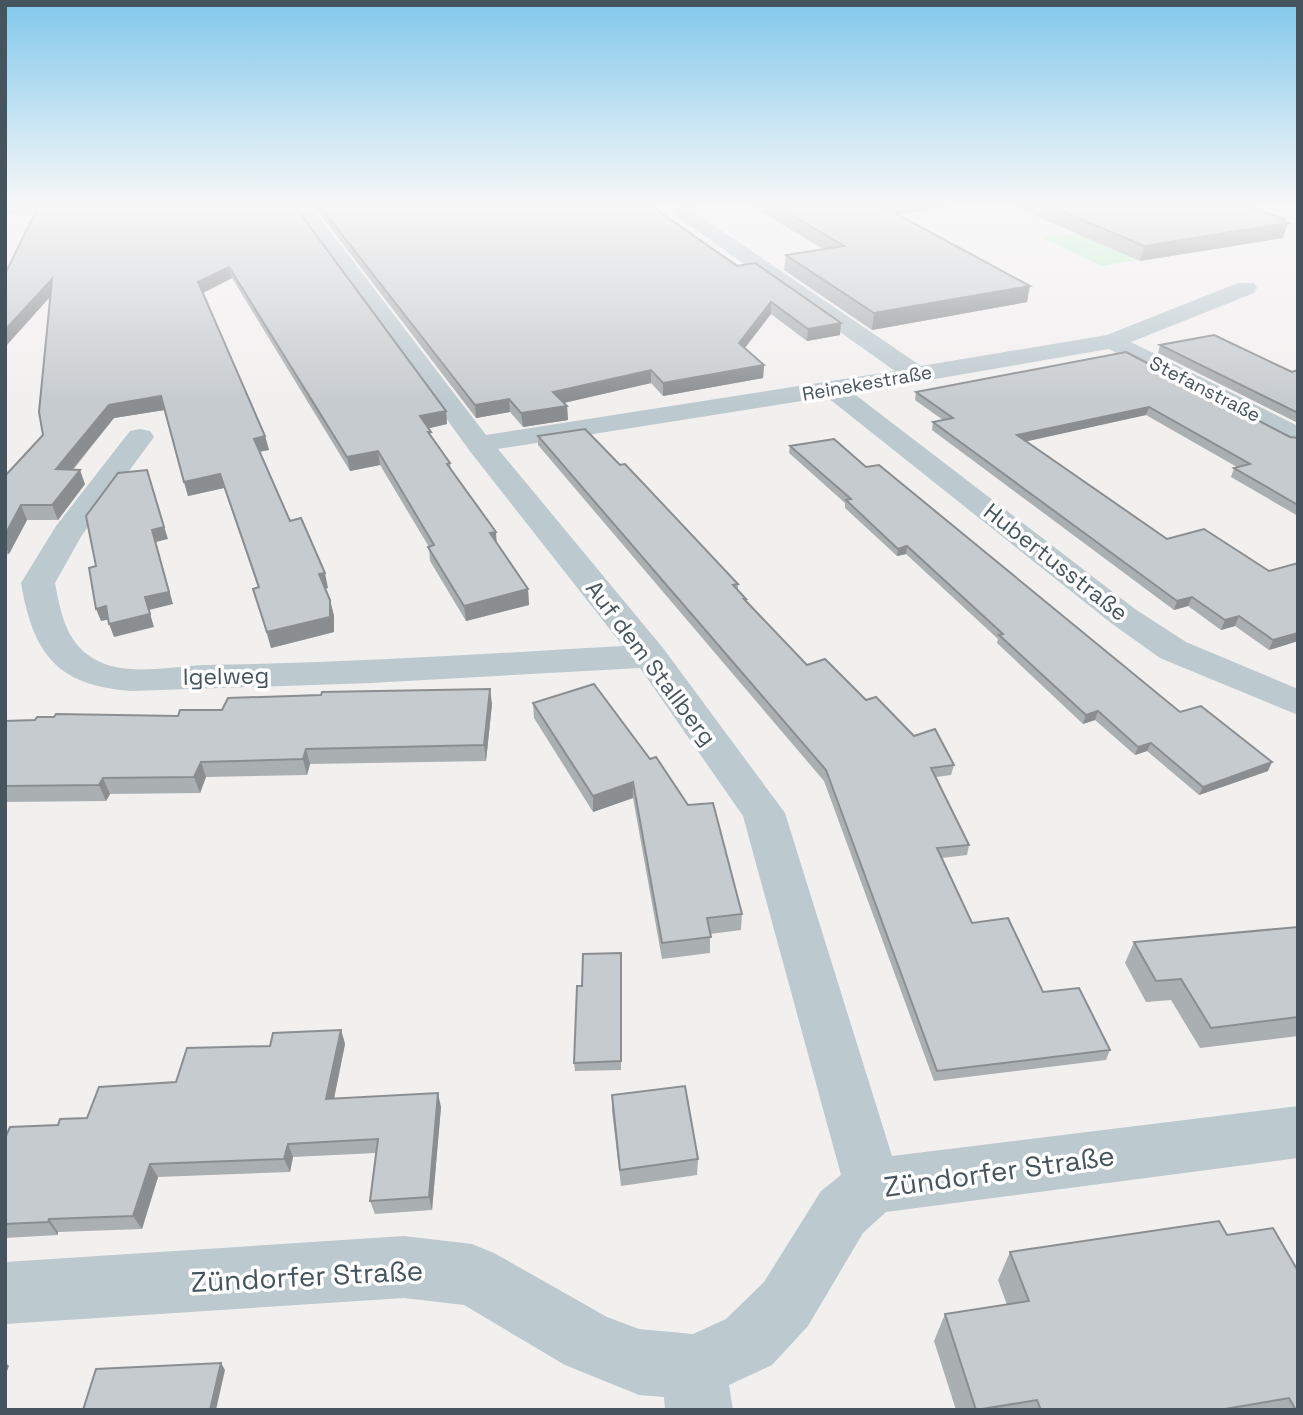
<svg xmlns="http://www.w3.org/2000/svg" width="1303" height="1415" viewBox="0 0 1303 1415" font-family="'Space Grotesk',sans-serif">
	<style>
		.green { fill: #bbf1ca }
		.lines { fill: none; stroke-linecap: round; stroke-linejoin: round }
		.minor { fill: #bcc9cf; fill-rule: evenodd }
		.wall { fill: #aaafb2 }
		.shaded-wall { fill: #8b8e91 }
		.building { fill: #c6cbcf; stroke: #8b8e91; stroke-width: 2 }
		.labels { text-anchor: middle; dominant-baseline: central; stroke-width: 7; stroke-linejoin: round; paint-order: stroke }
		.far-street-label { font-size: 19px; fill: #46555d; stroke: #fff }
		.street-label { font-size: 23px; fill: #46555d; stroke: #fff }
		.near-street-label { font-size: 28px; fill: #46555d; stroke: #fff }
	</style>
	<rect width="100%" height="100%" fill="#f2efef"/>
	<path class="green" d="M 1109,228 L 1171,254 L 1102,266 L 1043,238 Z"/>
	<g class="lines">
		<g class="minor">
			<path d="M 5,205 L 52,205 L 43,210 L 5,214 Z"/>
			<path d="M 292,205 L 310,205 L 486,435 L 895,371 L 678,217 L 675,213 L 679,205 L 697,205 L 694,212 L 921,366 L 1107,335 L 1238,283 L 1254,283 L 1257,288 L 1254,293 L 1131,342 L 1298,426 L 1298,445 L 1288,443 L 1109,349 L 853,393 L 1135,609 L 1186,642 L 1298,689 L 1298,715 L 1160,658 L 1111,623 L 827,397 L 498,449 L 663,648 L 785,813 L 892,1156 L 1298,1106 L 1298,1158 L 886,1212 L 863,1233 L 808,1326 L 772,1365 L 729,1385 L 733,1410 L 665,1410 L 664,1397 L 639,1395 L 565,1365 L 464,1305 L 404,1298 L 5,1324 L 5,1262 L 404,1236 L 472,1244 L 494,1253 L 607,1317 L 639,1329 L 693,1334 L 726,1319 L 764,1282 L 821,1191 L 841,1175 L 743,816 L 640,668 L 371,683 L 130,691 C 56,685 33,653 21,583 L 56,526 L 130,431 L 140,429 L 150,431 L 154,437 L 82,535 L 55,583 C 61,615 67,647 100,662 C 130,676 173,666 205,665 C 345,663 484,654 623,646 L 469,450 Z"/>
		</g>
	</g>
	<g class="wall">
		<path d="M 294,205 L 446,411 L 447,424 L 429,428 L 432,438 L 450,463 L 451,469 L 497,543 L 528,589 L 529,605 L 466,621 L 430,561 L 429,547 L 380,465 L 350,471 L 232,278 L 203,293 L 265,436 L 269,450 L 259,452 L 290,521 L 328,588 L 325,589 L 330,600 L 334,616 L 334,632 L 271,648 L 253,589 L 258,588 L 224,488 L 188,496 L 164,410 L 114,418 L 73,470 L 85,484 L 58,520 L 27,520 L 9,554 L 5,555 L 5,476 L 43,435 L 50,297 L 5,347 L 5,274 Z"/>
		<path d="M 313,205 L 650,205 L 840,335 L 807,341 L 771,314 L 745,348 L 764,365 L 763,378 L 663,396 L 651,383 L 564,403 L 567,406 L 568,420 L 523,427 L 510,412 L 476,418 Z"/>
		<path d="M 750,205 L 959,205 L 897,214 L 1027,302 L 872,330 L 784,270 L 786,255 L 823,249 Z"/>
		<path d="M 1011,205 L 1245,205 L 1283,221 L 1283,238 L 1140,261 Z"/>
		<path d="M 1160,345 L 1292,372 L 1298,370 L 1298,423 L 1158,353 Z"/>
		<path d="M 1126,352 L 1290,437 L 1298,438 L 1298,516 L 1231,477 L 1234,468 L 1237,467 L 1146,415 L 1026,441 L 1298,641 L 1269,650 L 1235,626 L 1221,630 L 1188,606 L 1174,610 L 932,430 L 933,422 L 943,420 L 915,400 L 916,392 Z"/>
		<path d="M 538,436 L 738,584 L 738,590 L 746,601 L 807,665 L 866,700 L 954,765 L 951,775 L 936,777 L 969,845 L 967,855 L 942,858 L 972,923 L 1043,992 L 1110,1050 L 1106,1060 L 934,1081 L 824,781 L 538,445 Z"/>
		<path d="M 790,446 L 866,467 L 1180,712 L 1268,771 L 1199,795 L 1147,751 L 1135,755 L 1095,720 L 1083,724 L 997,643 L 998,639 L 906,554 L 897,556 L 845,508 L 845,503 L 789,453 Z"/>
		<path d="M 594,684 L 742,914 L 741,930 L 710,934 L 710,953 L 662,959 L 633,798 L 593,812 L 534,718 L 533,703 Z"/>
		<path d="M 492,704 L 486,761 L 310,764 L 307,775 L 206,777 L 200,793 L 110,794 L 106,801 L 5,802 L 5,721 Z"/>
		<path d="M 1298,927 L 1298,1036 L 1200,1048 L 1171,1000 L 1146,1002 L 1125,963 L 1134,942 Z"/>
		<path d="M 621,953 L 621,1070 L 575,1071 L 574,1063 L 582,986 Z"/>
		<path d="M 341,1030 L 345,1044 L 334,1099 L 441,1107 L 432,1210 L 375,1214 L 370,1201 L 376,1153 L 293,1157 L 290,1172 L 158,1177 L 142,1229 L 58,1232 L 58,1235 L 5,1238 L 5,1138 L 87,1118 L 270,1046 Z"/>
		<path d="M 612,1095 L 698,1159 L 697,1175 L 621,1186 L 612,1111 Z"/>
		<path d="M 1219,1221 L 1298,1410 L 956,1410 L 934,1341 L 945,1314 L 1007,1305 L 998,1280 L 1010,1252 Z"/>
	</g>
	<g class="shaded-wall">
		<path d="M 877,205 L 959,205 L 875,218 Z"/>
		<path d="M 1284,219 L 1282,224 L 1288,223 L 1283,238 L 1140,261 L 1144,246 Z"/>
		<path d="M 229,267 L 232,278 L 201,294 L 198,282 Z"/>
		<path d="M 52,279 L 56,290 L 5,347 L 5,330 Z"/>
		<path d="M 1030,286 L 1027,302 L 872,330 L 874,313 Z"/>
		<path d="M 771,302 L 771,314 L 739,355 L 739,343 Z"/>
		<path d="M 841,323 L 840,335 L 807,341 L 808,329 Z"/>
		<path d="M 764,365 L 763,378 L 663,396 L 663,383 Z"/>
		<path d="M 651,370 L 651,383 L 554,405 L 553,392 Z"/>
		<path d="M 161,396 L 165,410 L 114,418 L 61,483 L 56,469 L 109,405 Z"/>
		<path d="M 509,399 L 510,412 L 476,418 L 475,405 Z"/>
		<path d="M 567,406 L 568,420 L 523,427 L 521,413 Z"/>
		<path d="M 1149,407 L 1146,415 L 1015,444 L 1017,435 Z"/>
		<path d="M 446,411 L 447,424 L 422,430 L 420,416 Z"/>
		<path d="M 265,436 L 269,450 L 257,452 L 254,439 Z"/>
		<path d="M 378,451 L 380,465 L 350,471 L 347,457 Z"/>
		<path d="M 80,470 L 85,484 L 58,520 L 52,505 Z"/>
		<path d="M 147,470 L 168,539 L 156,542 L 173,604 L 149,610 L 154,627 L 114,637 L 109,624 L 145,597 L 152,530 Z"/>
		<path d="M 220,474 L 224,488 L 188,496 L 184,482 Z"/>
		<path d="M 21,505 L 27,520 L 9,554 L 5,545 L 5,535 Z"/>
		<path d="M 496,532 L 497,547 L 490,533 Z"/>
		<path d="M 907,546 L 906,554 L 897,556 L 898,549 Z"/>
		<path d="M 325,573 L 328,588 L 323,589 L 319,574 Z"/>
		<path d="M 528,589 L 529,605 L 466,621 L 464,606 Z"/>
		<path d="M 1192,597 L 1188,606 L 1174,610 L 1177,601 Z"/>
		<path d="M 330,600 L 334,616 L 334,632 L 271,648 L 267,632 Z"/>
		<path d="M 106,606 L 111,619 L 101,621 L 96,609 Z"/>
		<path d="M 1239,616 L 1235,626 L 1221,630 L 1225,620 Z"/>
		<path d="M 1298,633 L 1298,641 L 1269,650 L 1273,640 Z"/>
		<path d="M 490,689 L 492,704 L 486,761 L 484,745 Z"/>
		<path d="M 1098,711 L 1095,720 L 1083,724 L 1086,715 Z"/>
		<path d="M 1151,743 L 1147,751 L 1135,755 L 1138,747 Z"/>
		<path d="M 306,749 L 310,764 L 307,775 L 303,759 Z"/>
		<path d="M 201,762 L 206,777 L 200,793 L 194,777 Z"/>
		<path d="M 1272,762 L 1268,771 L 1199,795 L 1203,787 Z"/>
		<path d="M 103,778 L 110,794 L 106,801 L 99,785 Z"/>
		<path d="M 633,782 L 633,798 L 593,812 L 593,796 Z"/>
		<path d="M 341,1030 L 345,1044 L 331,1113 L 326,1099 Z"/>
		<path d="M 438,1093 L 441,1107 L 432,1210 L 429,1197 Z"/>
		<path d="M 288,1144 L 293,1157 L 290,1172 L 284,1159 Z"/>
		<path d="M 150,1164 L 158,1177 L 142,1229 L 133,1216 Z"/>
		<path d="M 49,1219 L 58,1232 L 58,1235 L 48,1222 Z"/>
		<path d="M 5,1362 L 9,1366 L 5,1376 Z"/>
		<path d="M 221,1363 L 225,1370 L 216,1410 L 210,1410 Z"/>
	</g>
	<g class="building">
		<path d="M 39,205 L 294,205 L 446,411 L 420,416 L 431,432 L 428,432 L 450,463 L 447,464 L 496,532 L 490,533 L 528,589 L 464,606 L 428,547 L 434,545 L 378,451 L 347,457 L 229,267 L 198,282 L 265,436 L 254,439 L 290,521 L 301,518 L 325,573 L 319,574 L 330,600 L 330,617 L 267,632 L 253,589 L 259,587 L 220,474 L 184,482 L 161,396 L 109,405 L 56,469 L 80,470 L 52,505 L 21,505 L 5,535 L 5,476 L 43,435 L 39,412 L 52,279 L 5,330 L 5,274 Z"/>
		<path d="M 319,205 L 650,205 L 737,266 L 755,263 L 841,323 L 808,329 L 771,302 L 739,343 L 764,365 L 663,383 L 651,370 L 553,392 L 567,406 L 521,413 L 509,399 L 475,405 Z"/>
		<path d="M 775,205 L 880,205 L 1030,286 L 874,313 L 786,255 L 844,246 Z"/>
		<path d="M 1047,205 L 1245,205 L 1284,219 L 1280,220 L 1288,223 L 1144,246 Z"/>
		<path d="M 1214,335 L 1292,372 L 1298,370 L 1298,413 L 1160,345 Z"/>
		<path d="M 1126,352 L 1290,437 L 1298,438 L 1298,505 L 1234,468 L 1250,464 L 1149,407 L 1017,435 L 1167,539 L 1204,529 L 1269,571 L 1298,563 L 1298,633 L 1273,640 L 1239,616 L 1225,620 L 1192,597 L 1177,601 L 933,422 L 953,418 L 916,392 Z"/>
		<path d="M 585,429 L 620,465 L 625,464 L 738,584 L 733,585 L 746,599 L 744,599 L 807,665 L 825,659 L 866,700 L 876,697 L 914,736 L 935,729 L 954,765 L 931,768 L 969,845 L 937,848 L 972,923 L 1008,918 L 1043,992 L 1079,988 L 1110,1050 L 937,1071 L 826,770 L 538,436 Z"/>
		<path d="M 834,439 L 866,467 L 879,465 L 1180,712 L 1201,706 L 1272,762 L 1203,787 L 1151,743 L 1138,747 L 1098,711 L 1086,715 L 999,635 L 1003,634 L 907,546 L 898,549 L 846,500 L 851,499 L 790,446 Z"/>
		<path d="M 147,470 L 164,527 L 152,530 L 169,592 L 145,597 L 150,614 L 109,624 L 106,606 L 96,609 L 89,568 L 96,566 L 86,516 L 118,473 Z"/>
		<path d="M 594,684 L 650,759 L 656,757 L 688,805 L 713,803 L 742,914 L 707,918 L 711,937 L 662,943 L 633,782 L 593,796 L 533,703 Z"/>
		<path d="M 490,689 L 484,745 L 306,749 L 303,759 L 201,762 L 194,777 L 103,778 L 99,785 L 5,786 L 5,721 L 35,720 L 37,717 L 54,717 L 56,714 L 178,716 L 180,710 L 222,710 L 228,698 L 321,695 L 322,692 Z"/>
		<path d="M 1298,927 L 1298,1017 L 1211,1028 L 1181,979 L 1156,981 L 1134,942 Z"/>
		<path d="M 621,953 L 621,1061 L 574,1063 L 577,986 L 582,986 L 583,954 Z"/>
		<path d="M 341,1030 L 326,1099 L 438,1093 L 429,1197 L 370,1201 L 378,1139 L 288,1144 L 284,1159 L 150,1164 L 133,1216 L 49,1219 L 48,1222 L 5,1224 L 5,1138 L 10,1127 L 58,1125 L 60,1119 L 87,1118 L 99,1087 L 176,1082 L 187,1048 L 270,1046 L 273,1033 Z"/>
		<path d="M 685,1086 L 698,1159 L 620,1170 L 612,1095 Z"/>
		<path d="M 1219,1221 L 1227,1235 L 1273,1228 L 1298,1271 L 1298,1410 L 1296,1410 L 1289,1398 L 1219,1410 L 1041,1410 L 1037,1400 L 976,1410 L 945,1314 L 1029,1301 L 1010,1252 Z"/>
		<path d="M 221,1363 L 210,1410 L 83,1410 L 96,1369 Z"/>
	</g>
	<linearGradient id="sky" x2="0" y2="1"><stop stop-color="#81c8eb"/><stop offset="0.51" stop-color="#f9f8f8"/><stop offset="1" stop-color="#f9f8f8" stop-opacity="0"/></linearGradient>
	<rect width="1303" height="403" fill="url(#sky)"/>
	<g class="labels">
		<g class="far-street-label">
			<text transform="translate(867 383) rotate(-10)">Reinekestraße</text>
			<text transform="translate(1205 389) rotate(27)">Stefanstraße</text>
		</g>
		<g class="street-label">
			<text transform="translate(1056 562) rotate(38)">Hubertusstraße</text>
			<text transform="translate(651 663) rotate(53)">Auf dem Stallberg</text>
			<text transform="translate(226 676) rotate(-1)">Igelweg</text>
		</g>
		<g class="near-street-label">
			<text transform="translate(999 1171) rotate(-8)">Zündorfer Straße</text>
			<text transform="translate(307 1276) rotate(-3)">Zündorfer Straße</text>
		</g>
	</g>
	<rect width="1303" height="1415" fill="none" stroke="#46555d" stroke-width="14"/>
</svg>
